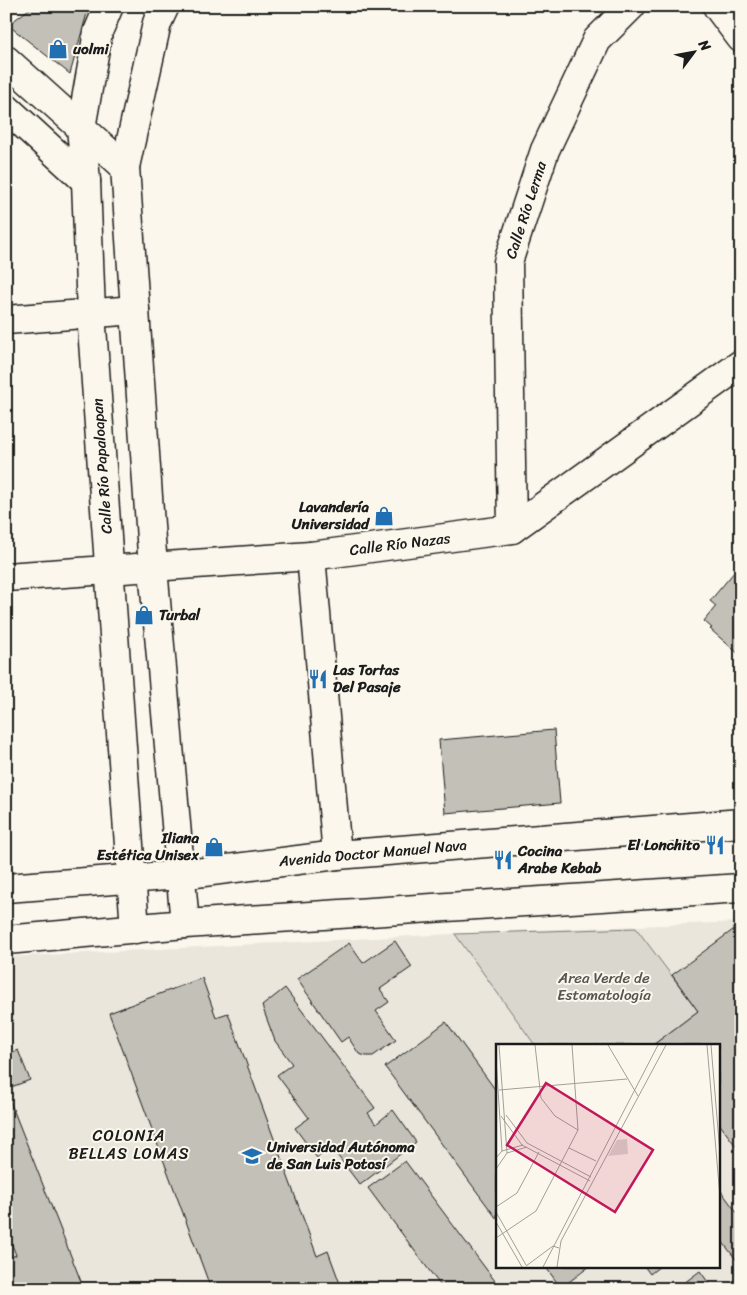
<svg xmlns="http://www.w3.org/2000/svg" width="747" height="1295" viewBox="0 0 747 1295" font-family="Sriracha,sans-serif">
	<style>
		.built { fill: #eae6dc; fill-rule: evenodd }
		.green { fill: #dad7ce; stroke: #7b7a75 }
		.building { fill: #c3c0b8; stroke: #1c1c1c }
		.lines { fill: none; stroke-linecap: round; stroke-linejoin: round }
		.street-casing { stroke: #1c1c1c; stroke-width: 31 }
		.secondary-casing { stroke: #1c1c1c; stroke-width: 31 }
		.street { stroke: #fbf7ec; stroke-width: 28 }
		.secondary { stroke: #fbf7ec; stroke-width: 28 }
		.labels { text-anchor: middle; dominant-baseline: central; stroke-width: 4; stroke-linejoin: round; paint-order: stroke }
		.poi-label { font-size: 15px; font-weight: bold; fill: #1c1c1c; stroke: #fbf7ec; text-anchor: start }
		.street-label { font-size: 15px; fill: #1c1c1c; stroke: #fbf7ec }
		.park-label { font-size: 15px; fill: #555451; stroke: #fbf7ec }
		.neighbourhood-label { font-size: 16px; letter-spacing: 1px; fill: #1c1c1c; stroke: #fbf7ec }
		.inset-road { fill: none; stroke: #a29f99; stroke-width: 1 }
		.view { fill: #c2185b; fill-opacity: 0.15; stroke: #c2185b; stroke-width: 2.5 }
		.inset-edge { fill: none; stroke: #1c1c1c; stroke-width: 2.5 }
	</style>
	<rect width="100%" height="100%" fill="#fbf7ec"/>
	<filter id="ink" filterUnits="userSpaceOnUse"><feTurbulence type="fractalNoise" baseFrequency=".02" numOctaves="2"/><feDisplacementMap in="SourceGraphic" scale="10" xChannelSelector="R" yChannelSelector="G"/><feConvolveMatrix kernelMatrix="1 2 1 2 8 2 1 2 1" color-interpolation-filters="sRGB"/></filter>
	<g filter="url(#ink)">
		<path class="built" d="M 741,922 L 741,1289 L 6,1289 L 6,957 L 531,930 ZM 497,1045 L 718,1045 L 718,1266 L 497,1266 Z"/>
		<path class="green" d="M 636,928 L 698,1011 L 653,1045 L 535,1045 L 455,934 Z"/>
		<g class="building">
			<path d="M 33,6 L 89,6 L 70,74 L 8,25 Z"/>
			<path d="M 735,571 L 741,576 L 741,656 L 710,629 L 712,628 L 704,621 L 716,606 L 710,601 Z"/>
			<path d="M 554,730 L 560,803 L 445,813 L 439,740 Z"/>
			<path d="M 737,927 L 741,933 L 741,1153 L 718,1122 L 718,1045 L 653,1045 L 698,1011 L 672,975 Z"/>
			<path d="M 395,941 L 412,967 L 380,989 L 389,1002 L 376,1011 L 396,1040 L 373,1056 L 366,1056 L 359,1054 L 348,1037 L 341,1042 L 297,979 L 349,943 L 363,963 Z"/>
			<path d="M 202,978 L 216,1017 L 228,1013 L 317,1256 L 328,1251 L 342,1289 L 211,1289 L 109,1013 Z"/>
			<path d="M 285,988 L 375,1108 L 368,1113 L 376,1124 L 393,1110 L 416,1142 L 360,1185 L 331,1147 L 317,1158 L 295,1128 L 309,1118 L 277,1075 L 292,1064 L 275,1041 L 262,1006 Z"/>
			<path d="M 446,1022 L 497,1092 L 497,1219 L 385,1067 Z"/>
			<path d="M 18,1050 L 30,1080 L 6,1089 L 6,1055 Z"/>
			<path d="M 6,1091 L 84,1289 L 6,1289 L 6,1259 L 16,1255 L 6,1230 Z"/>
			<path d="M 405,1161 L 501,1289 L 443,1289 L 368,1188 Z"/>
			<path d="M 718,1187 L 741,1218 L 741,1266 L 718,1236 Z"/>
			<path d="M 545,1266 L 590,1266 L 561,1288 Z"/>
			<path d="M 644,1266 L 660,1266 L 650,1274 Z"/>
			<path d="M 700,1271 L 713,1289 L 676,1289 Z"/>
		</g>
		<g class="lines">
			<defs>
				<g id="street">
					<path d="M 109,6 L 98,32 L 81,128 L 86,181 L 91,313 L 135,929"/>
					<path d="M 165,6 L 157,23 L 125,167 L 153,568 L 185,924"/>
					<path d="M 717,6 L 741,38"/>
					<path d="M 6,60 L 125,167"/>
					<path d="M 6,108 L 86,181"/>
					<path d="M 6,320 L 135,310"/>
					<path d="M 512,529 L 508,262 L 545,150 L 597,40 L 631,6"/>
					<path d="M 311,556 L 337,855"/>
					<path d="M 6,577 L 311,556 L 512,529 L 741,364"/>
				</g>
				<g id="secondary">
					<path d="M 6,888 L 180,875 L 337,855 L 741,823"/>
					<path d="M 6,940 L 185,924 L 741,888"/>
				</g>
			</defs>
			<use href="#street" class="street-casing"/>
			<use href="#secondary" class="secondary-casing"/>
			<use href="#street" class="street"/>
			<use href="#secondary" class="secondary"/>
		</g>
	</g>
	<defs>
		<symbol id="shop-bare" viewBox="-9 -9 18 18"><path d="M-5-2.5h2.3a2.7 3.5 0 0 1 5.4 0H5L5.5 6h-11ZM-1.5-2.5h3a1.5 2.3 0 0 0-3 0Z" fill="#1f6fb2" stroke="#fbf7ec" stroke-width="2.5" paint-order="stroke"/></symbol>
		<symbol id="restaurant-bare" viewBox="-9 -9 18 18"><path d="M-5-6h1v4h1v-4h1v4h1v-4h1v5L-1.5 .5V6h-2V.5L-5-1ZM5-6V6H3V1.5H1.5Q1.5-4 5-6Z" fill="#1f6fb2" stroke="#fbf7ec" stroke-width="2.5" paint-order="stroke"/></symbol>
		<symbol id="university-bare" viewBox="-9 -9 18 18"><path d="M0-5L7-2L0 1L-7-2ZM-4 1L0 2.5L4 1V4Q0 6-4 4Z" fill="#1f6fb2" stroke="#fbf7ec" stroke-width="2.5" paint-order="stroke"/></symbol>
	</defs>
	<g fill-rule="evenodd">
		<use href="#shop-bare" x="44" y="35" width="28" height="28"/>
		<use href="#shop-bare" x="370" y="502" width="28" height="28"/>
		<use href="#shop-bare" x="130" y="601" width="28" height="28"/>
		<use href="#restaurant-bare" x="304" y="665" width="28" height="28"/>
		<use href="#restaurant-bare" x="701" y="831" width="28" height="28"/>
		<use href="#shop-bare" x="200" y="833" width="28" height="28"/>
		<use href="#restaurant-bare" x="489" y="846" width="28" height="28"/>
		<use href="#university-bare" x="238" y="1142" width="28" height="28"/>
	</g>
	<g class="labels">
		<g class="poi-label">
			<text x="73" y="49">uolmi</text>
			<text x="369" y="507" text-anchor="end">Lavandería<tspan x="369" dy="17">Universidad</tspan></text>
			<text x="159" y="615">Turbal</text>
			<text x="333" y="670">Las Tortas<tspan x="333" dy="17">Del Pasaje</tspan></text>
			<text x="199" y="838" text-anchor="end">Iliana<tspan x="199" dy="17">Estética Unisex</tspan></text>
			<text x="700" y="845" text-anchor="end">El Lonchito</text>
			<text x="518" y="851">Cocina<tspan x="518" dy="17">Arabe Kebab</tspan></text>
			<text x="267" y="1147">Universidad Autónoma<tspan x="267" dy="17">de San Luis Potosí</tspan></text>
		</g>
		<g class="street-label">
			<text transform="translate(526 210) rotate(-72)">Calle Río Lerma</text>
			<text transform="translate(102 466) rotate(-94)">Calle Río Papaloapan</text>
			<text transform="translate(400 544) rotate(-7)">Calle Río Nazas</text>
			<text transform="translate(373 853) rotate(-5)">Avenida Doctor Manuel Nava</text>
		</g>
		<g class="park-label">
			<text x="604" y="978">Area Verde de<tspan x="604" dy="17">Estomatología</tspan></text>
		</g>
		<g class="neighbourhood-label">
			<text x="129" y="1135">COLONIA<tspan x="129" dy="18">BELLAS LOMAS</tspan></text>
		</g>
	</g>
	<g transform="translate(496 1044)">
		<rect width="224" height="224" fill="#fbf7ec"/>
		<path d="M 131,95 L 132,110 L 112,112 L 121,96 Z" fill="#dad7ce"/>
		<path class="inset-road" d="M 39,1 L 45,54 L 59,72 L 82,86M 112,1 L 142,52M 211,1 L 224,153M 215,1 L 224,110M 0,15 L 6,107M 3,46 L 131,35M 10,71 L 31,99 L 95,133M 5,72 L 26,101 L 94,137M 73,104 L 100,117M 11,109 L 31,103M 0,114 L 6,107 L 27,101M 0,125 L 11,109 L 3,1M 0,163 L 21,149 L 43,108M 0,168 L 30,221M 0,178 L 26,223M 0,194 L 40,167 L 82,86 L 76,1M 30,222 L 57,202 L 63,204M 47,223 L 162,1M 61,223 L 65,197 L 170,1"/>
		<path class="view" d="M 50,39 L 157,106 L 119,168 L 11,101 Z"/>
		<rect width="224" height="224" class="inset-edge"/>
	</g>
	<rect width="747" height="1295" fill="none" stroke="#fbf7ec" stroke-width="25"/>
	<rect x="12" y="12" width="722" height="1270" fill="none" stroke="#1c1c1c" stroke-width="2" filter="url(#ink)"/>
	<g transform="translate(694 52) rotate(58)" stroke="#fbf7ec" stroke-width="4" paint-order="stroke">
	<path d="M0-4L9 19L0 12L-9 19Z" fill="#1c1c1c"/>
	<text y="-8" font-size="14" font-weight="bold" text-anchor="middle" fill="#1c1c1c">N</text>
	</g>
</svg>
